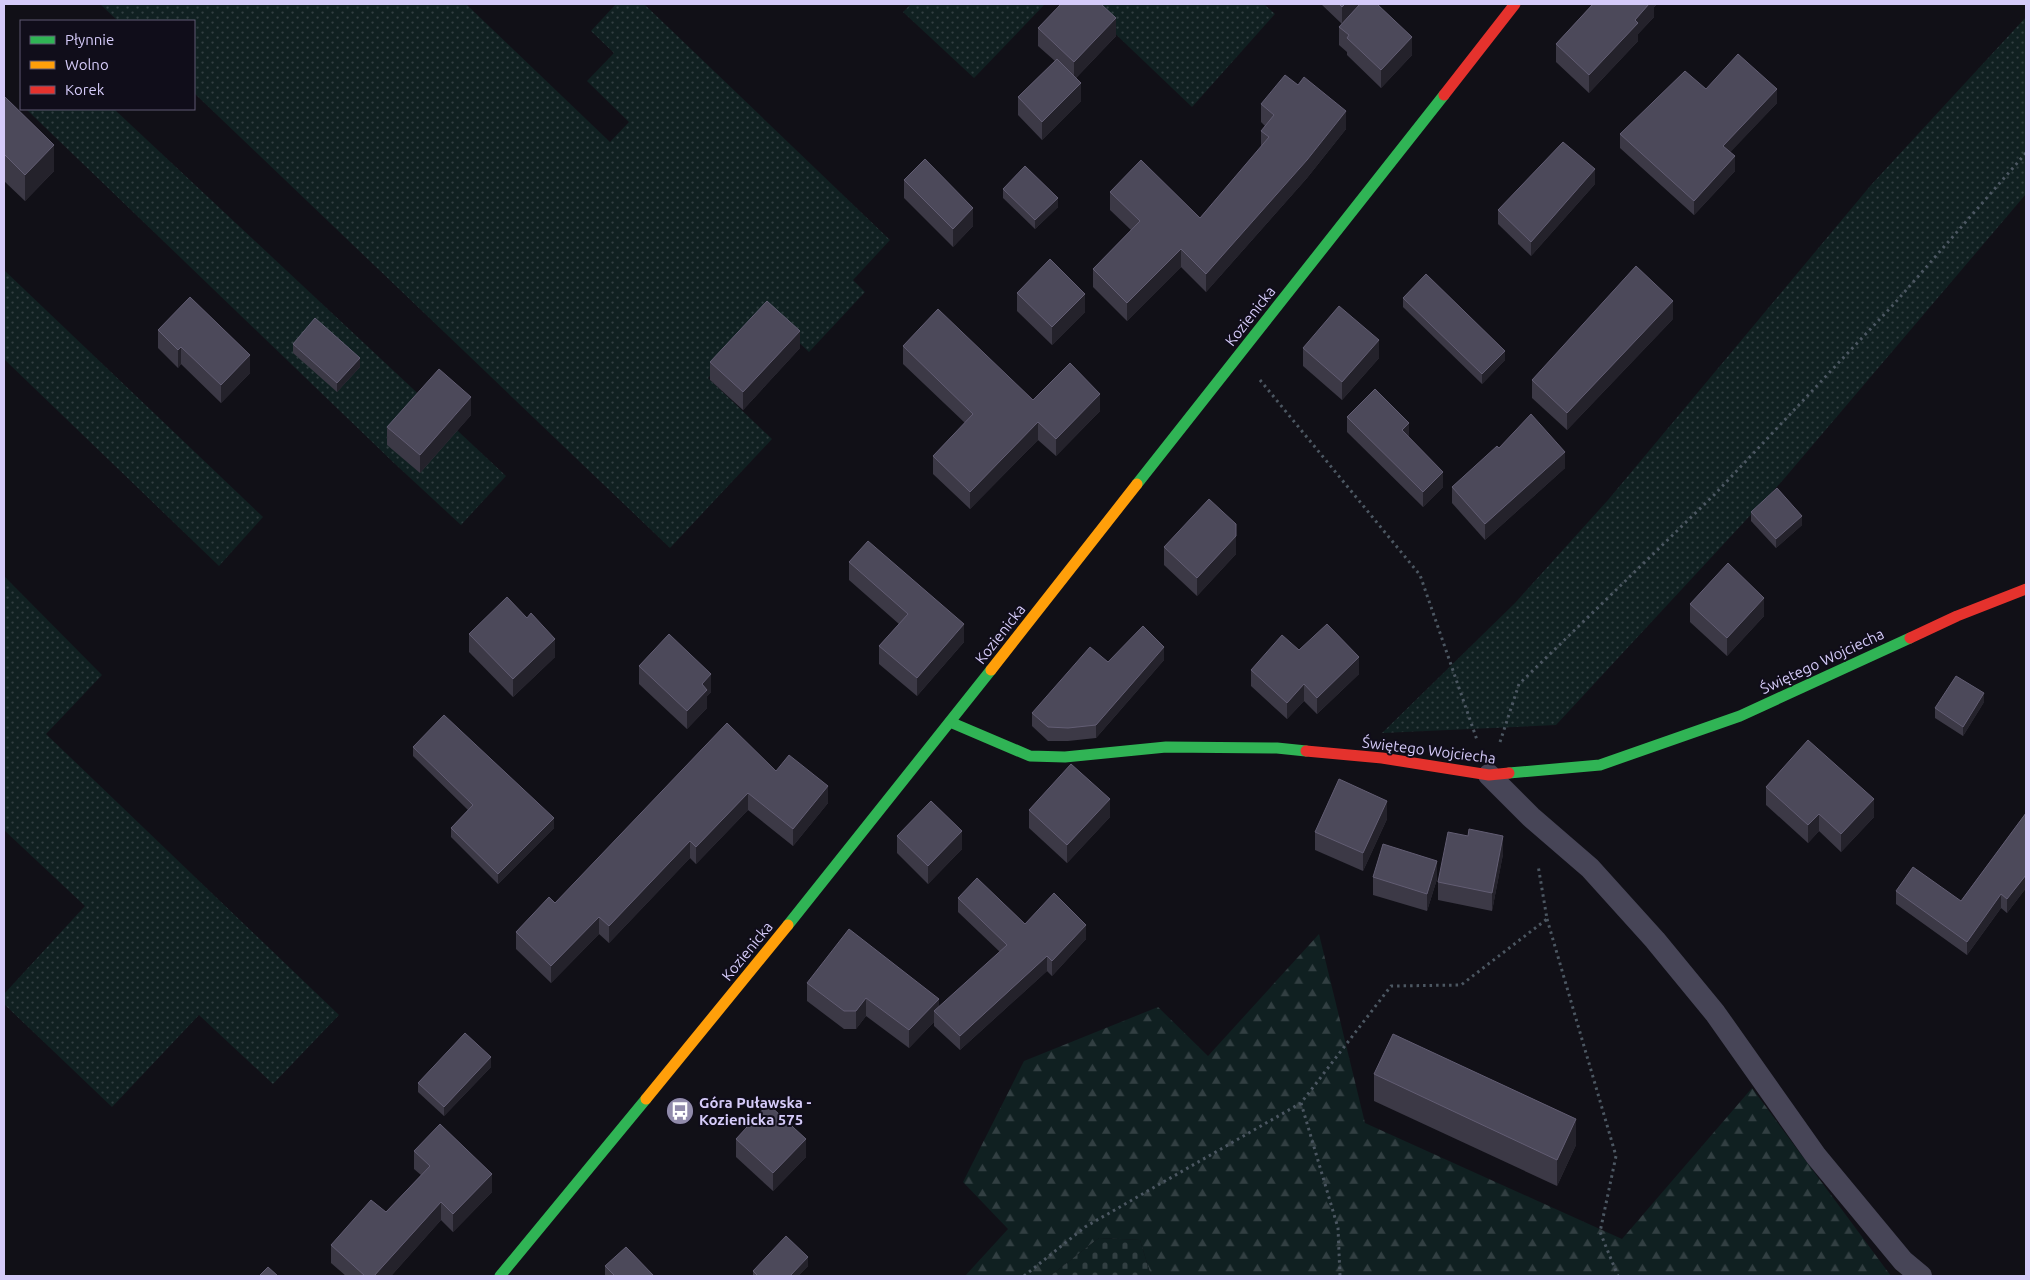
<svg xmlns="http://www.w3.org/2000/svg" width="2030" height="1280" viewBox="0 0 2030 1280" font-family="Ubuntu,sans-serif">
	<style>
		.grass { fill: url(#grass-dots) }
		.forest { fill: url(#forest-firs) }
		.cemetery { fill: url(#cemetery-stones) }
		.lines { fill: none; stroke-linecap: round; stroke-linejoin: round }
		.path { stroke: #4c5762; stroke-width: 3; stroke-dasharray: 2.5 4; stroke-linecap: butt }
		.lane { stroke: #474557; stroke-width: 22 }
		.fast { stroke: #30b455; stroke-width: 11 }
		.slow { stroke: #ff9f0a; stroke-width: 11 }
		.jam { stroke: #e5322d; stroke-width: 11 }
		.wall { fill: #3c3946 }
		.shaded-wall { fill: #24222b }
		.building { fill: #4c495a; stroke: #625d73 }
		.labels { text-anchor: middle; dominant-baseline: central; stroke-width: 4; stroke-linejoin: round; paint-order: stroke }
		.street-label { font-size: 15px; fill: #d5cbf9; stroke: #100d1a }
		.poi-label { font-size: 15px; font-weight: bold; fill: #d5cbf9; stroke: #100d1a; text-anchor: start }
	</style>
	<defs>
		<pattern id="grass-dots" width="8" height="8" patternUnits="userSpaceOnUse" patternTransform="scale(1.25)"><rect width="8" height="8" fill="#102021"/><path d="M2 2h.1M6 6h.1" fill="none" stroke="#323f42" stroke-width="1.8" stroke-linecap="round"/></pattern>
		<pattern id="forest-firs" width="22" height="20" patternUnits="userSpaceOnUse" patternTransform="scale(1.25)"><rect width="22" height="20" fill="#102021"/><path d="M5 1l3.5 6h-7zM16 11l3.5 6h-7z" fill="#323f42"/></pattern>
		<pattern id="cemetery-stones" width="16" height="16" patternUnits="userSpaceOnUse" patternTransform="scale(1.25)"><rect width="16" height="16" fill="#102021"/><path d="M2 7V4a2 2 0 0 1 4 0v3zM10 15v-3a2 2 0 0 1 4 0v3z" fill="#323f42"/></pattern>
	</defs>
	<rect width="100%" height="100%" fill="#111017"/>
	<g class="grass">
		<path d="M 100,4 L 466,4 L 610,142 L 629,122 L 587,81 L 614,53 L 591,31 L 616,4 L 644,4 L 890,240 L 853,280 L 865,292 L 809,352 L 769,314 L 708,378 L 772,439 L 670,548 L 194,93 L 194,21 L 118,21 Z"/>
		<path d="M 911,4 L 1045,4 L 974,78 L 903,12 Z"/>
		<path d="M 1084,4 L 1264,4 L 1275,14 L 1192,107 Z"/>
		<path d="M 2026,17 L 2026,194 L 1783,480 L 1556,725 L 1382,733 L 1515,603 L 1608,500 L 1871,185 Z"/>
		<path d="M 26,109 L 114,109 L 506,476 L 461,525 L 394,463 Z"/>
		<path d="M 4,270 L 263,517 L 219,566 L 4,359 Z"/>
		<path d="M 4,576 L 102,675 L 46,734 L 339,1015 L 273,1084 L 199,1015 L 112,1107 L 4,1004 L 4,994 L 85,906 L 4,830 Z"/>
	</g>
	<path class="forest" d="M 1319,934 L 1365,1123 L 1622,1239 L 1752,1088 L 1891,1276 L 1151,1276 L 1140,1240 L 1099,1238 L 1050,1276 L 965,1276 L 1008,1229 L 963,1182 L 1024,1061 L 1158,1007 L 1208,1056 Z"/>
	<path class="cemetery" d="M 1099,1238 L 1140,1240 L 1151,1276 L 1050,1276 Z"/>
	<g class="lines">
		<g class="path">
			<path d="M 1260,380 L 1420,575 L 1477,740"/>
			<path d="M 1500,742 L 1519,684 L 1714,495 L 1894,304 L 2026,153"/>
			<path d="M 1547,919 L 1616,1156 L 1600,1232 L 1618,1276"/>
			<path d="M 1301,1103 L 1338,1228 L 1340,1276"/>
			<path d="M 1024,1276 L 1085,1227 L 1301,1103 L 1391,986 L 1461,985 L 1547,919 L 1538,865"/>
		</g>
		<path class="lane" d="M 1489,775 L 1531,817 L 1590,868 L 1655,940 L 1715,1013 L 1816,1156 L 1903,1261 L 1921,1276"/>
		<g class="fast">
			<path d="M 1137,484 L 1444,95"/>
			<path d="M 950,722 L 1030,756 L 1065,757 L 1166,747 L 1277,748 L 1306,751"/>
			<path d="M 1509,773 L 1600,765 L 1740,716 L 1910,638"/>
			<path d="M 788,925 L 991,670"/>
			<path d="M 500,1276 L 646,1099"/>
		</g>
		<g class="slow">
			<path d="M 991,670 L 1137,484"/>
			<path d="M 646,1099 L 788,925"/>
		</g>
		<g class="jam">
			<path d="M 1444,95 L 1515,4"/>
			<path d="M 1910,638 L 1957,616 L 2026,589"/>
			<path d="M 1306,751 L 1382,758 L 1489,775 L 1509,773"/>
		</g>
	</g>
	<g class="wall">
		<path d="M 1321,4 L 1377,4 L 1412,55 L 1381,88 L 1347,55 L 1347,52 L 1339,45 L 1339,27 L 1342,24 Z"/>
		<path d="M 1593,4 L 1657,4 L 1654,7 L 1654,17 L 1638,34 L 1638,41 L 1589,93 L 1556,62 L 1556,44 Z"/>
		<path d="M 1038,28 L 1116,36 L 1076,78 L 1081,101 L 1042,140 L 1018,115 L 1018,97 L 1055,61 L 1038,46 Z"/>
		<path d="M 1706,89 L 1777,103 L 1730,152 L 1735,171 L 1694,215 L 1620,148 L 1620,134 Z"/>
		<path d="M 4,96 L 54,171 L 25,201 L 4,181 Z"/>
		<path d="M 1261,104 L 1346,129 L 1307,178 L 1206,292 L 1181,267 L 1127,321 L 1093,287 L 1093,269 L 1131,230 L 1110,210 L 1110,192 L 1200,218 L 1261,147 L 1261,131 L 1265,126 L 1261,122 Z"/>
		<path d="M 904,180 L 973,226 L 953,247 L 904,198 Z"/>
		<path d="M 1595,184 L 1531,256 L 1498,224 L 1498,210 Z"/>
		<path d="M 1003,189 L 1058,207 L 1035,229 L 1003,198 Z"/>
		<path d="M 1017,293 L 1085,312 L 1052,345 L 1017,311 Z"/>
		<path d="M 1403,298 L 1505,360 L 1482,384 L 1403,307 Z"/>
		<path d="M 1673,319 L 1567,430 L 1532,398 L 1532,380 Z"/>
		<path d="M 158,330 L 250,373 L 221,403 L 181,364 L 178,368 L 158,348 Z"/>
		<path d="M 293,344 L 360,367 L 337,392 L 293,353 Z"/>
		<path d="M 903,346 L 1033,400 L 1100,411 L 1056,456 L 1038,440 L 970,509 L 933,474 L 933,456 L 965,423 L 903,364 Z"/>
		<path d="M 800,348 L 743,410 L 710,380 L 710,362 Z"/>
		<path d="M 1303,348 L 1379,358 L 1342,400 L 1303,366 Z"/>
		<path d="M 471,415 L 420,473 L 387,445 L 387,427 Z"/>
		<path d="M 1347,417 L 1409,438 L 1443,487 L 1423,507 L 1347,432 Z"/>
		<path d="M 1499,448 L 1565,468 L 1485,540 L 1452,503 L 1452,487 Z"/>
		<path d="M 1751,512 L 1802,525 L 1776,548 L 1751,521 Z"/>
		<path d="M 1164,547 L 1236,554 L 1197,596 L 1164,565 Z"/>
		<path d="M 849,562 L 964,642 L 917,696 L 879,664 L 879,646 L 899,624 L 849,580 Z"/>
		<path d="M 1690,604 L 1764,616 L 1727,656 L 1690,622 Z"/>
		<path d="M 469,634 L 555,657 L 513,697 L 469,652 Z"/>
		<path d="M 1299,650 L 1359,674 L 1317,714 L 1304,701 L 1287,719 L 1251,686 L 1251,670 Z"/>
		<path d="M 1164,660 L 1096,738 L 1068,741 L 1048,741 L 1032,726 L 1032,713 L 1108,662 Z"/>
		<path d="M 639,666 L 711,692 L 707,696 L 707,708 L 687,729 L 639,684 Z"/>
		<path d="M 1984,702 L 1963,736 L 1935,718 L 1935,708 Z"/>
		<path d="M 413,747 L 554,828 L 498,884 L 451,837 L 451,828 L 468,810 L 413,756 Z"/>
		<path d="M 776,771 L 828,803 L 793,846 L 748,810 L 696,864 L 690,858 L 609,943 L 599,934 L 551,983 L 516,949 L 516,932 L 555,903 Z"/>
		<path d="M 1766,787 L 1874,817 L 1841,852 L 1819,831 L 1808,843 L 1766,805 Z"/>
		<path d="M 1029,810 L 1110,817 L 1067,863 L 1029,828 Z"/>
		<path d="M 2026,813 L 2026,888 L 2007,913 L 2001,908 L 1967,955 L 1896,904 L 1896,891 L 1961,901 Z"/>
		<path d="M 1387,819 L 1363,871 L 1315,850 L 1315,832 Z"/>
		<path d="M 897,836 L 962,849 L 928,884 L 897,853 Z"/>
		<path d="M 1503,854 L 1492,911 L 1438,900 L 1438,882 Z"/>
		<path d="M 1373,877 L 1437,879 L 1427,911 L 1373,895 Z"/>
		<path d="M 958,898 L 1025,924 L 1086,939 L 1052,976 L 1047,971 L 960,1050 L 934,1026 L 934,1022 L 909,1048 L 866,1016 L 856,1029 L 844,1029 L 807,1001 L 807,983 L 939,1007 L 1000,952 L 958,912 Z"/>
		<path d="M 491,1067 L 444,1116 L 418,1092 L 418,1083 Z"/>
		<path d="M 1374,1074 L 1576,1145 L 1557,1186 L 1374,1101 Z"/>
		<path d="M 736,1139 L 806,1157 L 773,1191 L 736,1157 Z"/>
		<path d="M 414,1151 L 492,1192 L 453,1232 L 441,1220 L 391,1276 L 346,1276 L 331,1263 L 331,1245 L 386,1212 L 421,1175 L 414,1169 Z"/>
		<path d="M 605,1266 L 654,1276 L 607,1276 L 605,1275 Z"/>
		<path d="M 808,1266 L 798,1276 L 753,1276 L 753,1271 Z"/>
	</g>
	<g class="shaded-wall">
		<path d="M 1345,4 L 1362,4 L 1342,24 L 1342,7 Z"/>
		<path d="M 1649,4 L 1657,4 L 1654,7 L 1654,17 L 1638,34 L 1638,41 L 1589,93 L 1589,75 L 1635,20 Z"/>
		<path d="M 1116,18 L 1116,36 L 1074,80 L 1074,62 Z"/>
		<path d="M 1412,37 L 1412,55 L 1381,88 L 1381,70 Z"/>
		<path d="M 1081,83 L 1081,101 L 1042,140 L 1042,122 Z"/>
		<path d="M 1777,89 L 1777,103 L 1723,160 L 1723,146 Z"/>
		<path d="M 1346,111 L 1346,129 L 1307,178 L 1206,292 L 1206,274 Z"/>
		<path d="M 54,145 L 54,171 L 25,201 L 25,175 Z"/>
		<path d="M 1735,156 L 1735,171 L 1694,215 L 1694,201 Z"/>
		<path d="M 1595,169 L 1595,184 L 1531,256 L 1531,242 Z"/>
		<path d="M 1058,198 L 1058,207 L 1035,229 L 1035,220 Z"/>
		<path d="M 973,208 L 973,226 L 953,247 L 953,229 Z"/>
		<path d="M 1181,249 L 1181,267 L 1127,321 L 1127,303 Z"/>
		<path d="M 1085,294 L 1085,312 L 1052,345 L 1052,327 Z"/>
		<path d="M 1673,301 L 1673,319 L 1567,430 L 1567,413 Z"/>
		<path d="M 800,331 L 800,348 L 743,410 L 743,392 Z"/>
		<path d="M 1379,340 L 1379,358 L 1342,400 L 1342,382 Z"/>
		<path d="M 181,347 L 181,364 L 178,368 L 178,350 Z"/>
		<path d="M 1505,351 L 1505,360 L 1482,384 L 1482,374 Z"/>
		<path d="M 250,355 L 250,373 L 221,403 L 221,385 Z"/>
		<path d="M 360,358 L 360,367 L 337,392 L 337,383 Z"/>
		<path d="M 1100,394 L 1100,411 L 1056,456 L 1056,439 Z"/>
		<path d="M 471,397 L 471,415 L 420,473 L 420,455 Z"/>
		<path d="M 1038,422 L 1038,440 L 970,509 L 970,492 Z"/>
		<path d="M 1409,423 L 1409,438 L 1402,430 Z"/>
		<path d="M 1565,452 L 1565,468 L 1485,540 L 1485,524 Z"/>
		<path d="M 1443,472 L 1443,487 L 1423,507 L 1423,492 Z"/>
		<path d="M 1802,516 L 1802,525 L 1776,548 L 1776,539 Z"/>
		<path d="M 1236,536 L 1236,554 L 1197,596 L 1197,578 Z"/>
		<path d="M 1764,598 L 1764,616 L 1727,656 L 1727,638 Z"/>
		<path d="M 964,624 L 964,642 L 917,696 L 917,678 Z"/>
		<path d="M 555,639 L 555,657 L 513,697 L 513,679 Z"/>
		<path d="M 1164,647 L 1164,660 L 1096,738 L 1096,725 Z"/>
		<path d="M 1359,657 L 1359,674 L 1317,714 L 1317,698 Z"/>
		<path d="M 711,674 L 711,692 L 707,696 L 707,708 L 687,729 L 687,711 L 702,684 Z"/>
		<path d="M 1304,684 L 1304,701 L 1287,719 L 1287,703 Z"/>
		<path d="M 1984,693 L 1984,702 L 1963,736 L 1963,727 Z"/>
		<path d="M 828,786 L 828,803 L 793,846 L 793,829 Z"/>
		<path d="M 748,793 L 748,810 L 696,864 L 696,847 Z"/>
		<path d="M 1110,799 L 1110,817 L 1067,863 L 1067,845 Z"/>
		<path d="M 1874,799 L 1874,817 L 1841,852 L 1841,834 Z"/>
		<path d="M 1387,801 L 1387,819 L 1363,871 L 1363,853 Z"/>
		<path d="M 1819,814 L 1819,831 L 1808,843 L 1808,825 Z"/>
		<path d="M 554,818 L 554,828 L 498,884 L 498,874 Z"/>
		<path d="M 962,831 L 962,849 L 928,884 L 928,866 Z"/>
		<path d="M 1503,836 L 1503,854 L 1492,911 L 1492,893 Z"/>
		<path d="M 690,841 L 690,858 L 609,943 L 609,926 Z"/>
		<path d="M 1437,861 L 1437,879 L 1427,911 L 1427,894 Z"/>
		<path d="M 2026,875 L 2026,888 L 2007,913 L 2007,899 Z"/>
		<path d="M 2001,894 L 2001,908 L 1967,955 L 1967,942 Z"/>
		<path d="M 599,917 L 599,934 L 551,983 L 551,966 Z"/>
		<path d="M 1086,925 L 1086,939 L 1052,976 L 1052,961 Z"/>
		<path d="M 1047,956 L 1047,971 L 960,1050 L 960,1036 Z"/>
		<path d="M 866,998 L 866,1016 L 856,1029 L 856,1011 Z"/>
		<path d="M 939,999 L 939,1016 L 934,1011 L 934,1022 L 909,1048 L 909,1030 Z"/>
		<path d="M 491,1057 L 491,1067 L 444,1116 L 444,1107 Z"/>
		<path d="M 1576,1119 L 1576,1145 L 1557,1186 L 1557,1160 Z"/>
		<path d="M 806,1139 L 806,1157 L 773,1191 L 773,1173 Z"/>
		<path d="M 492,1174 L 492,1192 L 453,1232 L 453,1214 Z"/>
		<path d="M 441,1202 L 441,1220 L 391,1276 L 374,1276 Z"/>
		<path d="M 808,1257 L 808,1266 L 798,1276 L 790,1276 Z"/>
	</g>
	<g class="building">
		<path d="M 1061,4 L 1101,4 L 1116,18 L 1074,62 L 1038,28 Z"/>
		<path d="M 1339,4 L 1345,4 L 1342,7 Z"/>
		<path d="M 1360,4 L 1377,4 L 1412,37 L 1381,70 L 1347,38 L 1349,35 L 1339,27 Z"/>
		<path d="M 1593,4 L 1649,4 L 1635,20 L 1638,23 L 1589,75 L 1556,44 Z"/>
		<path d="M 1738,54 L 1777,89 L 1723,146 L 1735,156 L 1694,201 L 1620,134 L 1685,71 L 1706,89 Z"/>
		<path d="M 1057,59 L 1081,83 L 1042,122 L 1018,97 Z"/>
		<path d="M 1285,75 L 1298,85 L 1304,77 L 1346,111 L 1307,160 L 1206,274 L 1181,249 L 1127,303 L 1093,269 L 1140,221 L 1110,192 L 1141,160 L 1200,218 L 1269,137 L 1261,131 L 1274,115 L 1261,104 Z"/>
		<path d="M 4,96 L 54,145 L 25,175 L 4,154 Z"/>
		<path d="M 1563,142 L 1595,169 L 1531,242 L 1498,210 Z"/>
		<path d="M 925,159 L 973,208 L 953,229 L 904,180 Z"/>
		<path d="M 1025,166 L 1058,198 L 1035,220 L 1003,189 Z"/>
		<path d="M 1050,259 L 1085,294 L 1052,327 L 1017,293 Z"/>
		<path d="M 1636,266 L 1673,301 L 1567,413 L 1532,380 Z"/>
		<path d="M 1426,274 L 1505,351 L 1482,374 L 1403,298 Z"/>
		<path d="M 190,297 L 250,355 L 221,385 L 181,347 L 178,350 L 158,330 Z"/>
		<path d="M 767,301 L 800,331 L 743,392 L 710,362 Z"/>
		<path d="M 1339,306 L 1379,340 L 1342,382 L 1303,348 Z"/>
		<path d="M 938,309 L 1033,400 L 1070,363 L 1100,394 L 1056,439 L 1038,422 L 970,492 L 933,456 L 973,414 L 903,346 Z"/>
		<path d="M 315,318 L 360,358 L 337,383 L 293,344 Z"/>
		<path d="M 439,369 L 471,397 L 420,455 L 387,427 Z"/>
		<path d="M 1375,389 L 1409,423 L 1402,430 L 1443,472 L 1423,492 L 1347,417 Z"/>
		<path d="M 1531,414 L 1565,452 L 1485,524 L 1452,487 L 1497,446 L 1499,448 Z"/>
		<path d="M 1777,488 L 1802,516 L 1776,539 L 1751,512 Z"/>
		<path d="M 1209,499 L 1236,524 L 1236,536 L 1197,578 L 1164,547 Z"/>
		<path d="M 868,541 L 964,624 L 917,678 L 879,646 L 908,614 L 849,562 Z"/>
		<path d="M 1728,563 L 1764,598 L 1727,638 L 1690,604 Z"/>
		<path d="M 507,597 L 527,618 L 531,613 L 555,639 L 513,679 L 469,634 Z"/>
		<path d="M 1327,624 L 1359,657 L 1317,698 L 1304,684 L 1287,703 L 1251,670 L 1282,635 L 1299,650 Z"/>
		<path d="M 1143,626 L 1164,647 L 1096,725 L 1068,728 L 1048,727 L 1032,713 L 1090,647 L 1108,662 Z"/>
		<path d="M 669,634 L 711,674 L 702,684 L 707,690 L 687,711 L 639,666 Z"/>
		<path d="M 1956,676 L 1984,693 L 1963,727 L 1935,708 Z"/>
		<path d="M 444,715 L 554,818 L 498,874 L 451,828 L 473,805 L 413,747 Z"/>
		<path d="M 727,723 L 776,771 L 789,755 L 828,786 L 793,829 L 748,793 L 696,847 L 690,841 L 609,926 L 599,917 L 551,966 L 516,932 L 549,897 L 555,903 Z"/>
		<path d="M 1808,740 L 1874,799 L 1841,834 L 1819,814 L 1808,825 L 1766,787 Z"/>
		<path d="M 1071,764 L 1110,799 L 1067,845 L 1029,810 Z"/>
		<path d="M 1339,779 L 1387,801 L 1363,853 L 1315,832 Z"/>
		<path d="M 931,801 L 962,831 L 928,866 L 897,836 Z"/>
		<path d="M 2026,813 L 2026,875 L 2007,899 L 2001,894 L 1967,942 L 1896,891 L 1913,867 L 1961,901 Z"/>
		<path d="M 1469,829 L 1503,836 L 1492,893 L 1438,882 L 1448,832 L 1468,836 Z"/>
		<path d="M 1383,844 L 1437,861 L 1427,894 L 1373,877 Z"/>
		<path d="M 977,878 L 1025,924 L 1054,893 L 1086,925 L 1052,961 L 1047,956 L 960,1036 L 934,1011 L 1007,945 L 958,898 Z"/>
		<path d="M 849,929 L 939,999 L 909,1030 L 866,998 L 856,1011 L 844,1011 L 807,983 Z"/>
		<path d="M 465,1033 L 491,1057 L 444,1107 L 418,1083 Z"/>
		<path d="M 1393,1034 L 1576,1119 L 1557,1160 L 1374,1074 Z"/>
		<path d="M 768,1104 L 806,1139 L 773,1173 L 736,1139 Z"/>
		<path d="M 440,1124 L 492,1174 L 453,1214 L 441,1202 L 374,1276 L 365,1276 L 331,1245 L 371,1200 L 386,1212 L 430,1166 L 414,1151 Z"/>
		<path d="M 786,1236 L 808,1257 L 790,1276 L 758,1276 L 753,1271 Z"/>
		<path d="M 626,1247 L 654,1276 L 615,1276 L 605,1266 Z"/>
		<path d="M 268,1267 L 278,1276 L 259,1276 Z"/>
	</g>
	<defs>
		<symbol id="bus-disc" viewBox="-11 -11 22 22"><circle r="9.5" fill="#908aaa" stroke="#100d1a"/><path d="M-5-6H5V4H4V6H2V4H-2V6H-4V4H-5ZM-3.5-4V0h7V-4ZM-3.5 1.2v1.5H-2V1.2ZM2 1.2v1.5H3.5V1.2Z" fill="#fff"/></symbol>
	</defs>
	<g fill-rule="evenodd">
		<use href="#bus-disc" x="664" y="1095" width="32" height="32"/>
	</g>
	<g class="labels">
		<g class="street-label">
			<text transform="translate(1250 316) rotate(-52)">Kozienicka</text>
			<text transform="translate(1000 634) rotate(-52)">Kozienicka</text>
			<text transform="translate(1822 661) rotate(-25)">Świętego Wojciecha</text>
			<text transform="translate(1429 750) rotate(7)">Świętego Wojciecha</text>
			<text transform="translate(747 951) rotate(-51)">Kozienicka</text>
		</g>
		<g class="poi-label">
			<text x="699" y="1102">Góra Puławska -<tspan x="699" dy="17">Kozienicka 575</tspan></text>
		</g>
	</g>
	<rect width="2030" height="1280" fill="none" stroke="#d5cbf9" stroke-width="10"/>
	<rect x="20" y="20" width="175" height="90" fill="#100d1a" stroke="#5f5973"/>
	<rect x="30" y="36" width="25" height="8" fill="#30b455" stroke="#5f5973"/>
	<text x="65" y="45" font-size="15" fill="#d5cbf9">Płynnie</text>
	<rect x="30" y="61" width="25" height="8" fill="#ff9f0a" stroke="#5f5973"/>
	<text x="65" y="70" font-size="15" fill="#d5cbf9">Wolno</text>
	<rect x="30" y="86" width="25" height="8" fill="#e5322d" stroke="#5f5973"/>
	<text x="65" y="95" font-size="15" fill="#d5cbf9">Korek</text>
</svg>
